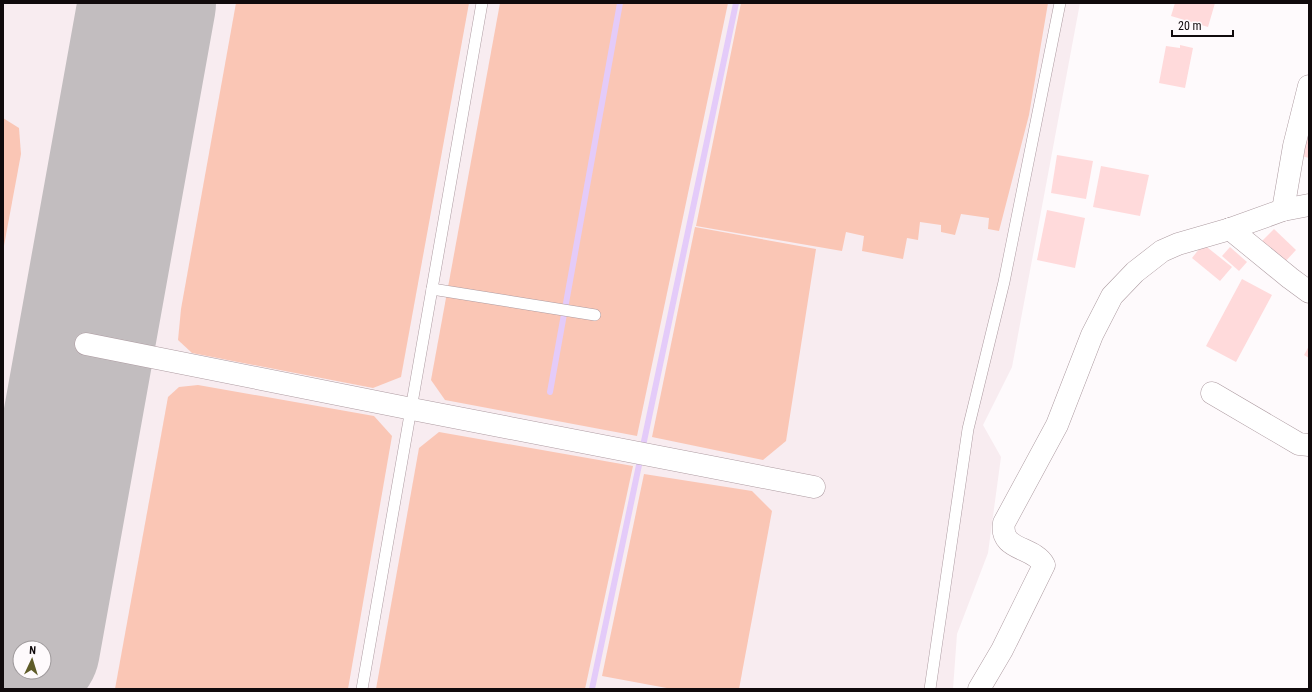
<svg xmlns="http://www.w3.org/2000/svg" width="1312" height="692" viewBox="0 0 1312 692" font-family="'Roboto Condensed',sans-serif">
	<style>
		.built { fill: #f8ecf0; fill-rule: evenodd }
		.green { fill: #fac6b5 }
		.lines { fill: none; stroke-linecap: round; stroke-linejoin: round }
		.stream { stroke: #e4cbf9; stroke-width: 6 }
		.runway { stroke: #c2bdbf; stroke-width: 138 }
		.building { fill: #ffdadb }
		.lane-casing { stroke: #ad9ba1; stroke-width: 12 }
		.street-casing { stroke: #ad9ba1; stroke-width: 23 }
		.secondary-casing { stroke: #ad9ba1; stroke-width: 23 }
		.lane { stroke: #fff; stroke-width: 11 }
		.street { stroke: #fff; stroke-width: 22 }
		.secondary { stroke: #fff; stroke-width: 22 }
	</style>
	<rect width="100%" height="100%" fill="#fefafc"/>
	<path class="built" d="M 3,3 L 1080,3 L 1012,367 L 983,425 L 1001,457 L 988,553 L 957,634 L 953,689 L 3,689 ZM 20,648 L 44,648 L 44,672 L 20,672 Z"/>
	<g class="green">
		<path d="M 236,3 L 469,3 L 401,377 L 373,388 L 192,353 L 178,340 L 181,309 Z"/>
		<path d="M 500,3 L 728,3 L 637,436 L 445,400 L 431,380 Z"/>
		<path d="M 741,3 L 1048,3 L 1029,115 L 999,231 L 988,229 L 989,218 L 961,214 L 955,235 L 941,232 L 941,225 L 920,222 L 918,240 L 907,238 L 903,259 L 862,251 L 864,236 L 846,232 L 842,251 L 696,226 Z"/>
		<path d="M 3,118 L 19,128 L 21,154 L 3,251 Z"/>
		<path d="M 695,227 L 816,249 L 786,441 L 763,460 L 652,437 Z"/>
		<path d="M 198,385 L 374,416 L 392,436 L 348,689 L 115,689 L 168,397 L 179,387 Z"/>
		<path d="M 439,432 L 633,466 L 585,689 L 376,689 L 419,448 Z"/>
		<path d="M 644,474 L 752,491 L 772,511 L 739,689 L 672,689 L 602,676 Z"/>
	</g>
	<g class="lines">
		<g class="stream">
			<path d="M 550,392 L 620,3"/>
			<path d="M 592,689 L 736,3"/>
		</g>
		<path class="runway" d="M 31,648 L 147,3"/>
	</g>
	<g class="building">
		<path d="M 1175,3 L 1215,3 L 1208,27 L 1171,16 Z"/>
		<path d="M 1180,45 L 1193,48 L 1185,88 L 1159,83 L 1166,46 L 1180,48 Z"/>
		<path d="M 1300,134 L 1309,137 L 1309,158 L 1294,154 Z"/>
		<path d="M 1057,155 L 1093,161 L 1086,199 L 1051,193 Z"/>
		<path d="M 1101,166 L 1149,175 L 1140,216 L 1093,207 Z"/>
		<path d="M 1047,210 L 1085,218 L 1075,268 L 1037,260 Z"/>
		<path d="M 1274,229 L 1296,250 L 1283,264 L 1260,243 Z"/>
		<path d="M 1203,244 L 1232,267 L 1220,281 L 1192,258 Z"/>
		<path d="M 1230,247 L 1247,262 L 1239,271 L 1222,256 Z"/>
		<path d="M 1242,279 L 1272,295 L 1236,362 L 1206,346 Z"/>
		<path d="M 1309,346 L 1309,358 L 1304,355 Z"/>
	</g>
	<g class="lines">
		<defs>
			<g id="lane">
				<path d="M 432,289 L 595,315"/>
				<path d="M 362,689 L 482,3"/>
				<path d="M 930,689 L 968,429 L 1004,282 L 1060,3"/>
			</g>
			<g id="street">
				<path d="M 1283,210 L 1294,146 L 1309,86"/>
				<path d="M 86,344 L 412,409 L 814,487"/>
				<path d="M 1212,393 L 1299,444 L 1309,445"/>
				<path d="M 979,689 L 1002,650 L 1044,565 C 1034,546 999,551 1004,523 L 1057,425 L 1092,335 L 1112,296 L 1135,272 L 1162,251 L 1178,244 L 1230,229"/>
			</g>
			<g id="secondary">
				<path d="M 1230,229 L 1290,278 L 1309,292"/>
				<path d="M 1230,229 L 1283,210 L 1309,205"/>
			</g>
		</defs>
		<use href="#lane" class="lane-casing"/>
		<use href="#street" class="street-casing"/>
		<use href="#secondary" class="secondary-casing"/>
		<use href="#lane" class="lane"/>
		<use href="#street" class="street"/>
		<use href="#secondary" class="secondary"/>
	</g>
	<rect width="1312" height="692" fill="none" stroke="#100a0c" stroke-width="8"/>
	<g transform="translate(32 660) rotate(4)"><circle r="19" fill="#fefafc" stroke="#9f9a9c"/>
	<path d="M0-3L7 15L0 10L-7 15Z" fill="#5e5b28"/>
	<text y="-6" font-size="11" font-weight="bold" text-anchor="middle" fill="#100a0c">N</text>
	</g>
	<path d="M1172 30v6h61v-6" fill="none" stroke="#100a0c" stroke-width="2"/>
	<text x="1178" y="30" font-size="12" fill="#100a0c" stroke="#fefafc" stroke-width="3" paint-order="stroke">20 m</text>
</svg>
